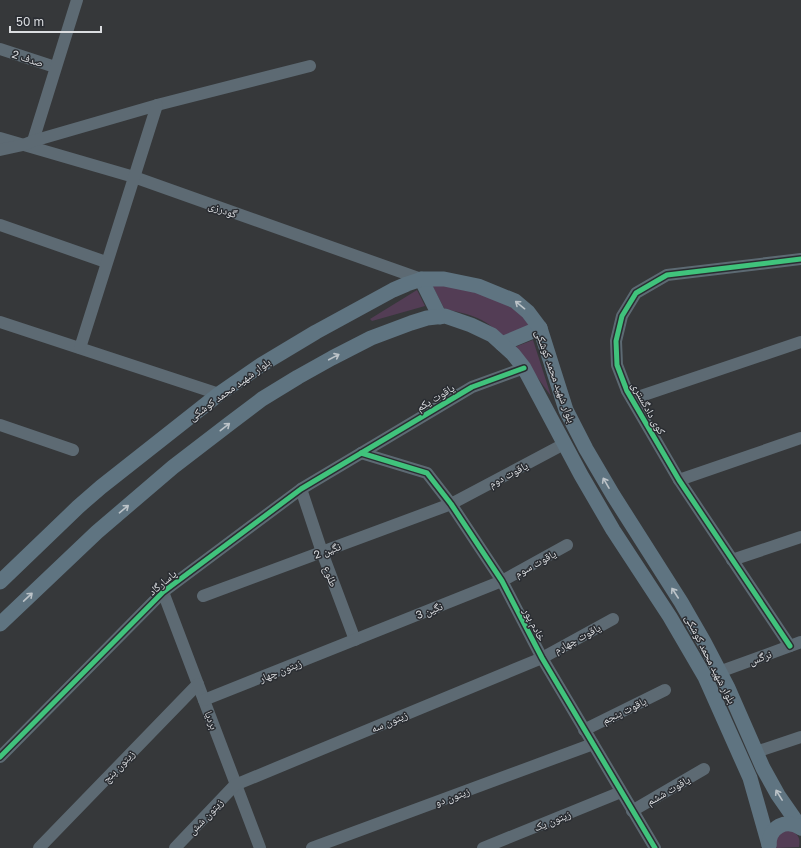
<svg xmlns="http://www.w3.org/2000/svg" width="801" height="848" viewBox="0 0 801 848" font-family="'Golos Text','Noto Naskh Arabic',sans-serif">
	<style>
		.green { fill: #533d55 }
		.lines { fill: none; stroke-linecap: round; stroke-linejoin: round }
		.minor { stroke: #5d6a73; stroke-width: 12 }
		.major { stroke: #5f7481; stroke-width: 15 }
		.cycleway-casing { stroke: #2a2d32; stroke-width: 8 }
		.cycleway { stroke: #40c37c; stroke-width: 5 }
		.oneway { stroke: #bcc3c8 }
		.labels { text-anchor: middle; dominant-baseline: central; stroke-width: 3; stroke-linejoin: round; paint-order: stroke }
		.street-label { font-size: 11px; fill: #dbdde0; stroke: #2a2d32 }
	</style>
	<rect width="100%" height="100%" fill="#36383a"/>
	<g class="green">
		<path d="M 432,285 L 445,285 L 490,296 L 523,314 L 532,326 L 504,339 C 490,320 469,313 447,310 L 444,308 Z"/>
		<path d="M 417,290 L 425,306 L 372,321 L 370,319 Z"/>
		<path d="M 533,340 L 551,396 L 515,347 Z"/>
		<path d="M 788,828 C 797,834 801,836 799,847 L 776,848 L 775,837 Z"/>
	</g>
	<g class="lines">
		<g class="minor">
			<path d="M 0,49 L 55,67"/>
			<path d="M 0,138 L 134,177 L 421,279"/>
			<path d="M 33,141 L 77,0"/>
			<path d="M 0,150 L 23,145 L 33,141 L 161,104 L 310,66"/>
			<path d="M 0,225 L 106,262"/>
			<path d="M 0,322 L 219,394"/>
			<path d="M 80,348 L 157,105"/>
			<path d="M 632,399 L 801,342"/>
			<path d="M 0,425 L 73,450"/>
			<path d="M 361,453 L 427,473 L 451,504 L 502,581 L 542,658 L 655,848"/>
			<path d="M 679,480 L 801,438"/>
			<path d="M 301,489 L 322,552 L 355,640"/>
			<path d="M 732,560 L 801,537"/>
			<path d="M 163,592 L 260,848"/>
			<path d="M 203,596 L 451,504 L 564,444"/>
			<path d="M 790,646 L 679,480 L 627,391 L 617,365 L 616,341 L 622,316 L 636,293 L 667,275 L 801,259"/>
			<path d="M 719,672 L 801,642"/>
			<path d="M 204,700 L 502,581 L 567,545"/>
			<path d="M 584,730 L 665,690"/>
			<path d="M 756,752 L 801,737"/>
			<path d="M 0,757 L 163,592 L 301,489 L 472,387 L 524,368"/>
			<path d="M 632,811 L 704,769"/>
			<path d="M 39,848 L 198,684"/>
			<path d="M 175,848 L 235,785 L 542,658 L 613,619"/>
			<path d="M 312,848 L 593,744"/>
			<path d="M 483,848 L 621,792"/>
		</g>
		<g class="major">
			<path d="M 421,279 L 440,317"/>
			<path d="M 502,344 L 540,328"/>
			<path d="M 0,582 L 78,507 L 101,487 L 219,394 L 261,365 L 316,332 L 393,290 L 407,284 L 422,279 L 444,279 L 478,286 L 515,301 L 528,312 L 540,328 L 566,410 L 586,449 L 613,495 L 681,602 L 704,642 L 728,688 L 763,768 L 778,795 L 801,828"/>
			<path d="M 0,624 L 97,532 L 173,467 L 229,424 L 262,399 L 298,377 L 332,358 L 371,338 L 411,323 L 427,318 L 445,316 L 471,325 L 492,335 L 513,354 L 524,368 L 581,475 L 613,530 L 670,617 L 705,677 L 750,778 L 769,845"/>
			<path d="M 769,845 C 769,827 786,818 801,828"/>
		</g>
		<defs>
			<g id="cycleway">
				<path d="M 361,453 L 427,473 L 451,504 L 502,581 L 542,658 L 655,848"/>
				<path d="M 790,646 L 679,480 L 627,391 L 617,365 L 616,341 L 622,316 L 636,293 L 667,275 L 801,259"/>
				<path d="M 0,757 L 163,592 L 301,489 L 472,387 L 524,368"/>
			</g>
		</defs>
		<use href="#cycleway" class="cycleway-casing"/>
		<use href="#cycleway" class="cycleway"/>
	</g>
	<defs><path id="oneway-shaft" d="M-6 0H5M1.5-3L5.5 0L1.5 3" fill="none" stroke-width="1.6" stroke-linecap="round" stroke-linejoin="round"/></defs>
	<g class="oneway">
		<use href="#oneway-shaft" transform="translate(520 305) rotate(-141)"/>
		<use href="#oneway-shaft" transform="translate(334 357) rotate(-28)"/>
		<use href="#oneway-shaft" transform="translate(225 427) rotate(-38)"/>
		<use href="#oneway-shaft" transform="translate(606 483) rotate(-120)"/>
		<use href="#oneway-shaft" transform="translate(124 509) rotate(-40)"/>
		<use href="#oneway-shaft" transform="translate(675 593) rotate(-123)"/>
		<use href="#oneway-shaft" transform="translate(28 597) rotate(-43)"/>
		<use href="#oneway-shaft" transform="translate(779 795) rotate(-122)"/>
	</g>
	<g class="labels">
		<g class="street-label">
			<text transform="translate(28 58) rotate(18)">صدف 2</text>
			<text transform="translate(223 209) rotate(20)">گودرزی</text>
			<text transform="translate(556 376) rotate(70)">بلوار شهید محمد کوشکی</text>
			<text transform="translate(229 389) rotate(-36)">بلوار شهید محمد کوشکی</text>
			<text transform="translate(435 397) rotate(-31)">یاقوت یکم</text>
			<text transform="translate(649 408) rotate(61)">کوی دادگستری</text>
			<text transform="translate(508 474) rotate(-28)">یاقوت دوم</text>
			<text transform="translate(327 550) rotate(-20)">نگین 2</text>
			<text transform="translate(535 563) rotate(-29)">یاقوت سوم</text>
			<text transform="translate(331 576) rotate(69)">طلوع</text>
			<text transform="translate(162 582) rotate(-40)">پاسارگاد</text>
			<text transform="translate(429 610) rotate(-22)">نگین 3</text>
			<text transform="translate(535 624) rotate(62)">خادم پور</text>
			<text transform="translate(577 638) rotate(-28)">یاقوت چهارم</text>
			<text transform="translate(760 657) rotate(-20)">نرگس</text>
			<text transform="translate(711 659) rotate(63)">بلوار شهید محمد کوشکی</text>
			<text transform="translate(280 670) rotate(-22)">زیتون چهار</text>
			<text transform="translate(624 710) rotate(-26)">یاقوت پنجم</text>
			<text transform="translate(212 720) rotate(70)">بردیا</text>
			<text transform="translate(389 721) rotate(-23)">زیتون سه</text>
			<text transform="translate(118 766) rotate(-46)">زیتون پنج</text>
			<text transform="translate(668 790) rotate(-30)">یاقوت ششم</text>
			<text transform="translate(452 796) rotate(-20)">زیتون دو</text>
			<text transform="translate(205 816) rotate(-46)">زیتون شش</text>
			<text transform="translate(552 820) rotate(-22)">زیتون یک</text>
		</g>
	</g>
	<path d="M10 26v6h91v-6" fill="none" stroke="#dbdde0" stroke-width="2"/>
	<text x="16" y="26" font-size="12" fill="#dbdde0" stroke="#2a2d32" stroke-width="3" paint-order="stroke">50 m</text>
</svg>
